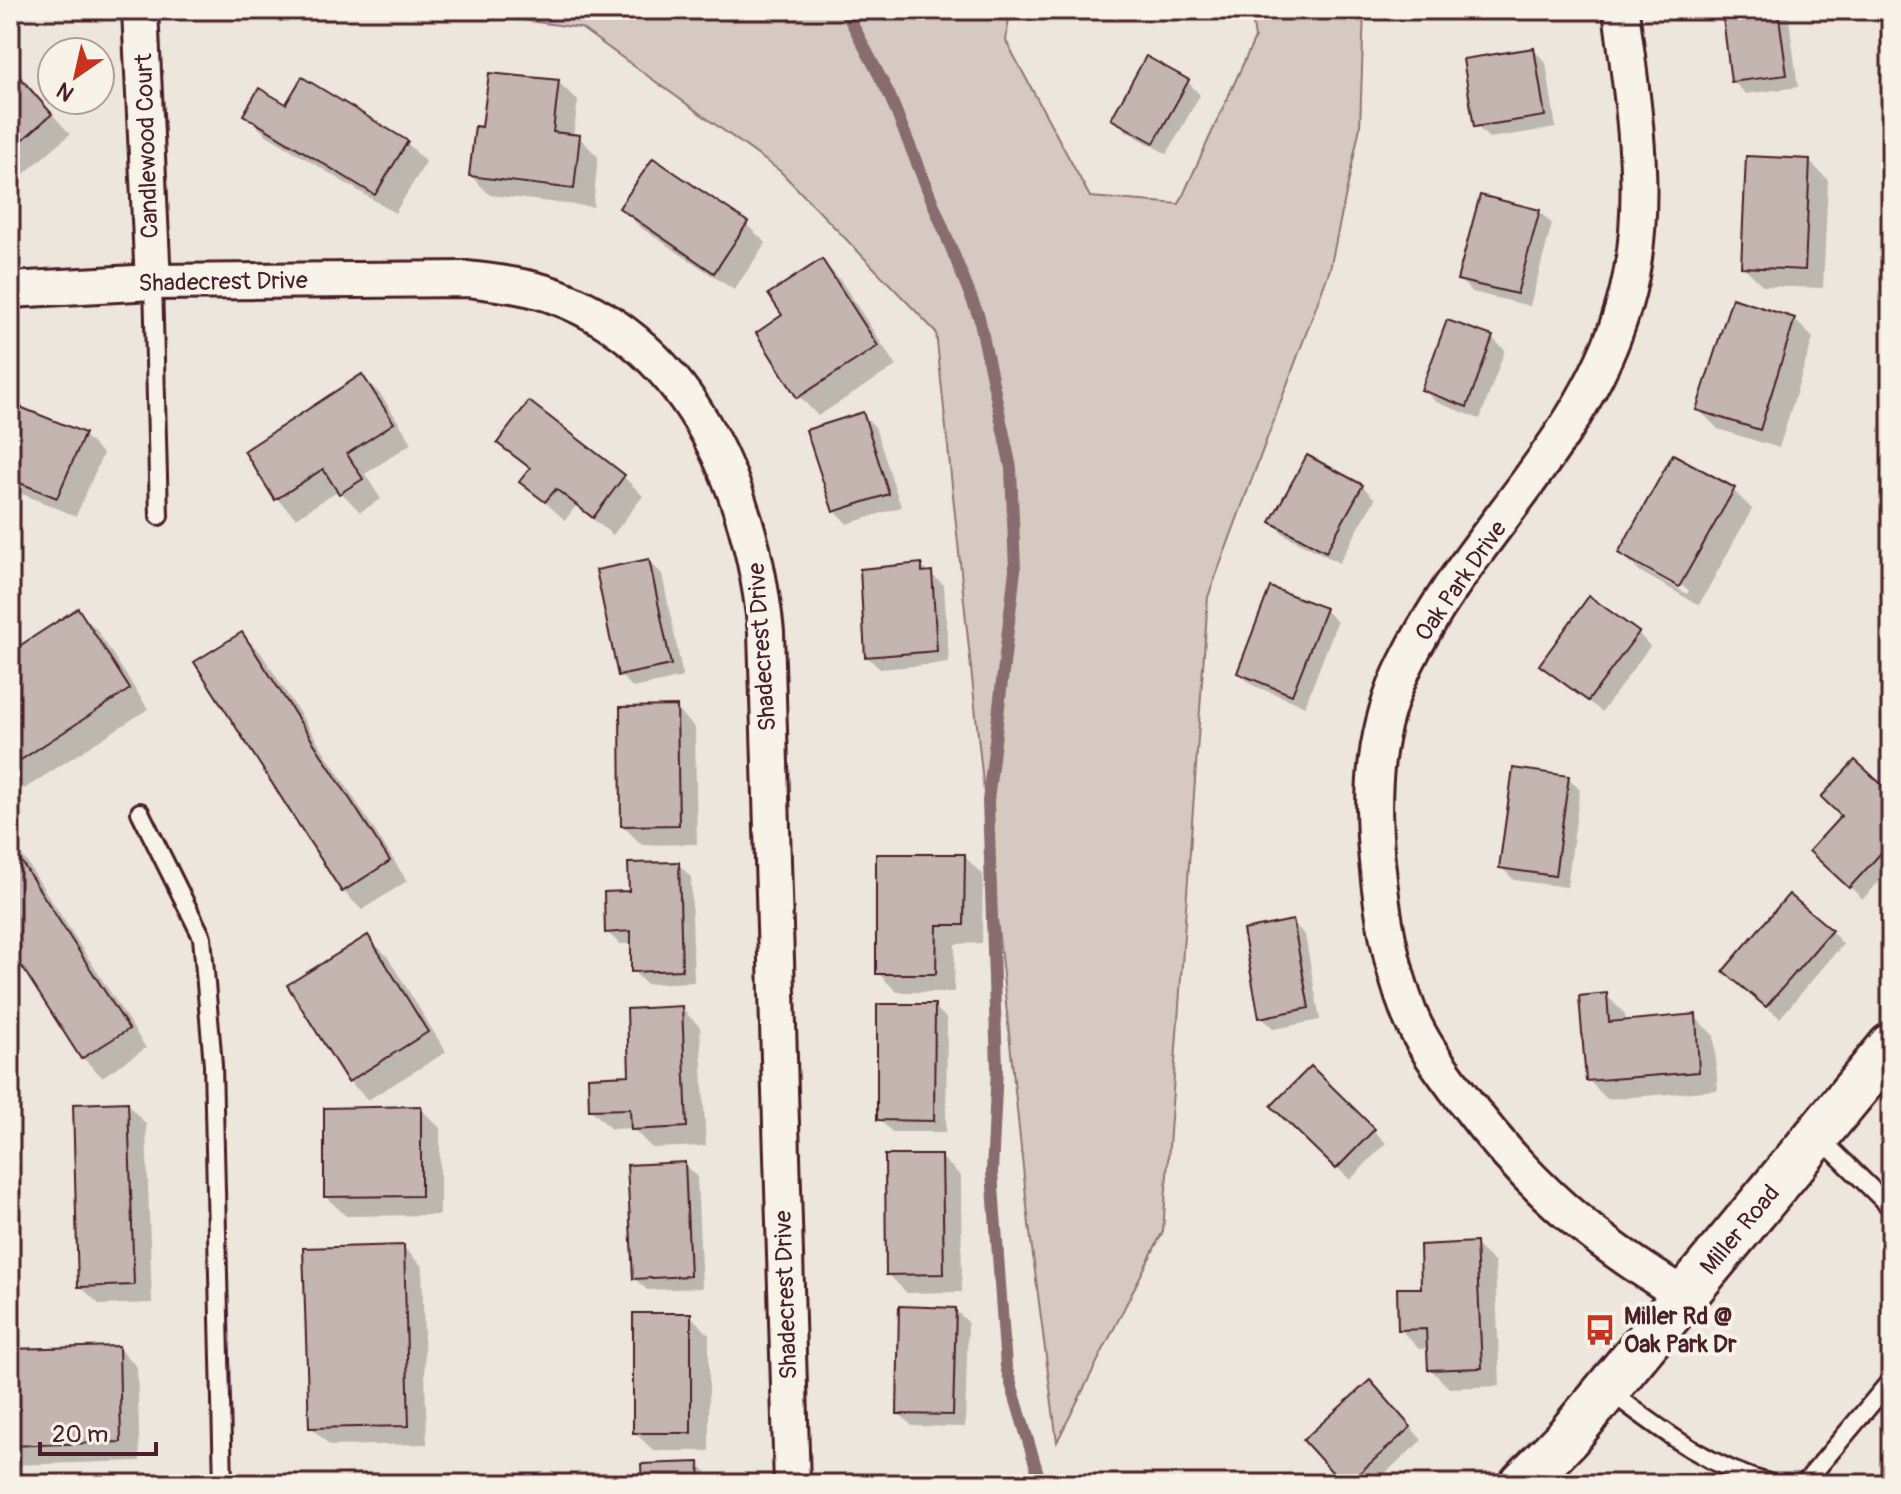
<svg xmlns="http://www.w3.org/2000/svg" width="1901" height="1494" viewBox="0 0 1901 1494" font-family="Pangolin,sans-serif">
	<style>
		.green { fill: #d5c9c2; stroke: #907476; stroke-width: 2 }
		.shadow { fill: #0003; fill-rule: evenodd }
		.lines { fill: none; stroke-linecap: round; stroke-linejoin: round }
		.stream { stroke: #896c6f; stroke-width: 12 }
		.building { fill: #c4b5b0; stroke: #4a1f2b; stroke-width: 2 }
		.lane-casing { stroke: #4a1f2b; stroke-width: 22 }
		.street-casing { stroke: #4a1f2b; stroke-width: 40 }
		.secondary-casing { stroke: #4a1f2b; stroke-width: 50 }
		.lane { stroke: #f7f3e8; stroke-width: 16 }
		.street { stroke: #f7f3e8; stroke-width: 34 }
		.secondary { stroke: #f7f3e8; stroke-width: 44 }
		.labels { text-anchor: middle; dominant-baseline: central; stroke-width: 8; stroke-linejoin: round; paint-order: stroke }
		.street-label { font-size: 24px; fill: #4a1f2b; stroke: #f7f3e8 }
		.poi-label { font-size: 24px; font-weight: bold; fill: #4a1f2b; stroke: #f7f3e8; text-anchor: start }
	</style>
	<rect width="100%" height="100%" fill="#ece6dd"/>
	<filter id="ink" filterUnits="userSpaceOnUse"><feTurbulence type="fractalNoise" baseFrequency=".0125" numOctaves="2"/><feDisplacementMap in="SourceGraphic" scale="16" xChannelSelector="R" yChannelSelector="G"/><feConvolveMatrix kernelMatrix="1 2 1 2 8 2 1 2 1" color-interpolation-filters="sRGB"/></filter>
	<g filter="url(#ink)">
		<path class="green" d="M 448,10 L 1010,10 L 1006,41 L 1090,197 L 1179,204 L 1255,38 L 1251,10 L 1364,10 L 1360,127 L 1330,269 L 1208,597 L 1163,1231 L 1057,1442 L 1029,1225 L 936,332 L 780,171 L 581,28 Z"/>
		<g class="shadow">
			<path d="M 1724,10 L 1788,11 L 1798,87 L 1746,94 L 1733,81 Z"/>
			<path d="M 1534,50 L 1546,63 L 1556,128 L 1489,138 L 1476,126 Z"/>
			<path d="M 10,67 L 70,134 L 10,186 Z"/>
			<path d="M 558,82 L 578,101 L 573,137 L 579,137 L 598,157 L 593,207 L 490,195 L 471,176 L 484,129 Z"/>
			<path d="M 1188,82 L 1200,95 L 1167,154 L 1126,131 L 1114,118 Z"/>
			<path d="M 287,107 L 407,143 L 426,162 L 395,213 L 265,134 L 246,115 Z"/>
			<path d="M 1809,161 L 1828,180 L 1823,288 L 1763,286 L 1743,266 Z"/>
			<path d="M 621,207 L 746,224 L 766,243 L 734,290 L 640,227 Z"/>
			<path d="M 1539,211 L 1552,224 L 1530,306 L 1472,292 L 1459,279 Z"/>
			<path d="M 822,261 L 841,281 L 896,366 L 818,416 L 799,396 L 785,316 Z"/>
			<path d="M 1794,319 L 1813,338 L 1779,448 L 1718,429 L 1699,410 Z"/>
			<path d="M 1492,338 L 1505,350 L 1480,419 L 1436,402 L 1423,390 Z"/>
			<path d="M 362,376 L 381,395 L 412,443 L 365,474 L 381,499 L 360,512 L 339,490 L 296,518 L 277,499 L 246,451 Z"/>
			<path d="M 529,404 L 624,477 L 643,496 L 613,535 L 576,506 L 565,520 L 522,482 L 531,471 L 500,443 Z"/>
			<path d="M 10,405 L 83,435 L 103,454 L 76,516 L 10,489 Z"/>
			<path d="M 862,414 L 875,427 L 901,507 L 847,524 L 835,511 Z"/>
			<path d="M 1362,486 L 1375,499 L 1339,563 L 1285,535 L 1272,522 Z"/>
			<path d="M 1733,490 L 1752,509 L 1699,605 L 1639,571 L 1620,552 ZM 1640,563 L 1689,590 L 1687,594 L 1640,567 Z"/>
			<path d="M 649,561 L 662,574 L 683,677 L 633,688 L 620,675 Z"/>
			<path d="M 921,566 L 944,585 L 949,663 L 880,669 L 867,657 Z"/>
			<path d="M 78,610 L 97,630 L 148,709 L 24,789 L 10,775 L 10,654 Z"/>
			<path d="M 1325,610 L 1337,622 L 1305,706 L 1252,685 L 1239,673 Z"/>
			<path d="M 1638,633 L 1650,646 L 1602,712 L 1541,665 Z"/>
			<path d="M 242,634 L 261,653 L 407,881 L 362,910 L 343,891 Z"/>
			<path d="M 676,708 L 695,728 L 697,844 L 642,845 L 623,826 Z"/>
			<path d="M 1568,778 L 1580,790 L 1567,887 L 1514,880 L 1501,867 Z"/>
			<path d="M 1891,796 L 1891,869 L 1863,899 L 1824,864 Z"/>
			<path d="M 10,836 L 146,1048 L 102,1077 L 83,1058 L 10,945 Z"/>
			<path d="M 964,856 L 983,875 L 982,943 L 955,944 L 954,992 L 897,992 L 878,973 Z"/>
			<path d="M 678,864 L 691,877 L 694,982 L 646,984 L 633,971 L 633,944 L 620,944 L 607,932 L 631,893 Z"/>
			<path d="M 1292,922 L 1305,935 L 1320,1020 L 1274,1029 L 1261,1017 Z"/>
			<path d="M 1831,931 L 1843,944 L 1780,1018 L 1738,984 Z"/>
			<path d="M 368,937 L 387,956 L 446,1052 L 368,1100 L 349,1081 Z"/>
			<path d="M 1606,995 L 1625,1014 L 1626,1022 L 1695,1017 L 1714,1036 L 1718,1090 L 1607,1099 L 1588,1080 Z"/>
			<path d="M 934,1006 L 947,1019 L 946,1132 L 892,1132 L 879,1119 Z"/>
			<path d="M 681,1008 L 700,1027 L 706,1146 L 652,1148 L 632,1128 L 611,1129 L 591,1110 L 631,1077 Z"/>
			<path d="M 1311,1069 L 1386,1143 L 1350,1180 L 1274,1106 Z"/>
			<path d="M 127,1104 L 146,1124 L 152,1303 L 100,1305 L 80,1286 Z"/>
			<path d="M 420,1108 L 440,1128 L 440,1215 L 346,1216 L 326,1197 Z"/>
			<path d="M 941,1157 L 961,1176 L 962,1292 L 907,1293 L 888,1274 Z"/>
			<path d="M 684,1164 L 697,1177 L 702,1288 L 647,1290 L 634,1278 Z"/>
			<path d="M 1475,1244 L 1495,1263 L 1500,1386 L 1449,1388 L 1430,1369 L 1429,1348 L 1419,1349 L 1400,1329 L 1423,1290 Z"/>
			<path d="M 403,1247 L 422,1266 L 427,1444 L 330,1446 L 311,1427 Z"/>
			<path d="M 955,1310 L 968,1322 L 965,1427 L 912,1426 L 899,1413 Z"/>
			<path d="M 690,1315 L 709,1335 L 709,1451 L 654,1451 L 634,1432 Z"/>
			<path d="M 118,1348 L 137,1367 L 140,1461 L 10,1465 L 10,1351 Z"/>
			<path d="M 1382,1395 L 1422,1440 L 1373,1484 L 1345,1484 Z"/>
			<path d="M 698,1464 L 711,1477 L 711,1484 L 644,1484 Z"/>
		</g>
		<g class="lines">
			<path class="stream" d="M 845,10 L 889,94 L 979,317 L 1011,468 L 1015,570 L 988,801 L 997,1068 L 992,1172 L 1006,1367 L 1041,1484"/>
		</g>
		<g class="building">
			<path d="M 1722,10 L 1778,10 L 1787,75 L 1731,82 Z"/>
			<path d="M 1534,48 L 1545,116 L 1474,127 L 1463,59 Z"/>
			<path d="M 1146,56 L 1189,80 L 1154,143 L 1111,119 Z"/>
			<path d="M 10,66 L 52,114 L 10,151 Z"/>
			<path d="M 489,73 L 559,80 L 553,132 L 580,135 L 574,189 L 469,176 L 475,126 L 482,127 Z"/>
			<path d="M 302,77 L 408,141 L 375,195 L 243,115 L 259,88 L 286,104 Z"/>
			<path d="M 1746,156 L 1810,159 L 1805,270 L 1741,267 Z"/>
			<path d="M 653,158 L 748,222 L 714,273 L 619,208 Z"/>
			<path d="M 1480,195 L 1540,210 L 1517,294 L 1457,280 Z"/>
			<path d="M 822,259 L 878,346 L 797,398 L 756,333 L 782,315 L 768,294 Z"/>
			<path d="M 1732,298 L 1795,318 L 1760,430 L 1696,410 Z"/>
			<path d="M 1447,320 L 1493,336 L 1467,407 L 1421,390 Z"/>
			<path d="M 362,374 L 394,423 L 347,454 L 363,479 L 339,494 L 323,469 L 275,500 L 244,451 Z"/>
			<path d="M 529,401 L 625,475 L 593,518 L 556,489 L 545,502 L 519,482 L 530,468 L 497,443 Z"/>
			<path d="M 10,403 L 85,433 L 57,498 L 10,479 Z"/>
			<path d="M 863,412 L 889,494 L 833,512 L 806,430 Z"/>
			<path d="M 1673,454 L 1735,488 L 1679,587 L 1618,553 Z"/>
			<path d="M 1307,455 L 1363,485 L 1326,552 L 1270,522 Z"/>
			<path d="M 649,559 L 671,665 L 618,676 L 596,570 Z"/>
			<path d="M 922,563 L 922,572 L 932,571 L 937,651 L 865,657 L 860,569 Z"/>
			<path d="M 1270,587 L 1326,608 L 1292,695 L 1237,673 Z"/>
			<path d="M 1589,596 L 1639,632 L 1588,701 L 1539,665 Z"/>
			<path d="M 78,608 L 130,689 L 10,767 L 10,652 Z"/>
			<path d="M 242,632 L 390,861 L 342,892 L 194,662 Z"/>
			<path d="M 677,706 L 679,825 L 621,826 L 620,707 Z"/>
			<path d="M 1855,760 L 1891,793 L 1891,842 L 1849,888 L 1809,851 L 1841,816 L 1821,797 Z"/>
			<path d="M 1513,768 L 1569,776 L 1555,876 L 1499,868 Z"/>
			<path d="M 10,844 L 129,1029 L 81,1059 L 10,948 Z"/>
			<path d="M 876,854 L 965,854 L 964,925 L 937,925 L 936,974 L 876,974 Z"/>
			<path d="M 679,862 L 682,970 L 631,972 L 631,931 L 605,933 L 604,892 L 629,891 L 628,863 Z"/>
			<path d="M 1789,894 L 1832,930 L 1766,1007 L 1723,971 Z"/>
			<path d="M 1293,920 L 1309,1008 L 1259,1018 L 1243,930 Z"/>
			<path d="M 368,935 L 428,1032 L 348,1082 L 287,985 Z"/>
			<path d="M 1607,993 L 1609,1022 L 1696,1014 L 1699,1072 L 1586,1081 L 1579,996 Z"/>
			<path d="M 877,1004 L 935,1004 L 934,1121 L 877,1120 Z"/>
			<path d="M 682,1006 L 687,1127 L 631,1130 L 630,1109 L 589,1110 L 588,1077 L 629,1075 L 627,1009 Z"/>
			<path d="M 1311,1066 L 1375,1129 L 1336,1169 L 1271,1106 Z"/>
			<path d="M 128,1102 L 134,1285 L 78,1287 L 73,1104 Z"/>
			<path d="M 421,1106 L 421,1196 L 324,1197 L 324,1108 Z"/>
			<path d="M 885,1155 L 942,1155 L 944,1274 L 886,1275 Z"/>
			<path d="M 685,1162 L 690,1276 L 633,1279 L 627,1165 Z"/>
			<path d="M 1476,1242 L 1482,1368 L 1428,1370 L 1426,1329 L 1398,1330 L 1397,1288 L 1421,1288 L 1420,1245 Z"/>
			<path d="M 404,1245 L 409,1426 L 309,1428 L 303,1248 Z"/>
			<path d="M 899,1306 L 956,1308 L 953,1415 L 897,1414 Z"/>
			<rect x="633" y="1313" width="58" height="120"/>
			<path d="M 119,1346 L 121,1442 L 10,1446 L 10,1349 Z"/>
			<path d="M 1370,1380 L 1411,1427 L 1347,1484 L 1343,1484 L 1303,1440 Z"/>
			<path d="M 699,1462 L 700,1484 L 642,1484 L 641,1464 Z"/>
		</g>
		<g class="lines">
			<defs>
				<g id="lane">
					<path d="M 153,282 L 159,516"/>
					<path d="M 140,812 L 202,937 L 213,1065 L 223,1484"/>
					<path d="M 1819,1137 L 1891,1208"/>
					<path d="M 1608,1390 C 1660,1429 1708,1467 1772,1484"/>
					<path d="M 1804,1484 L 1891,1380"/>
				</g>
				<g id="street">
					<path d="M 140,10 L 153,282"/>
					<path d="M 1621,10 C 1633,107 1652,208 1624,305 C 1584,445 1467,537 1405,665 C 1374,728 1370,792 1377,861 C 1382,913 1390,964 1409,1013 C 1422,1045 1444,1073 1464,1100 C 1531,1189 1591,1239 1685,1296"/>
					<path d="M 10,290 L 153,282 L 468,279 C 499,283 529,286 558,297 C 696,350 752,497 766,632 L 792,1484"/>
				</g>
				<path id="secondary" d="M 1522,1484 L 1567,1438 L 1891,1046"/>
			</defs>
			<use href="#lane" class="lane-casing"/>
			<use href="#street" class="street-casing"/>
			<use href="#secondary" class="secondary-casing"/>
			<use href="#lane" class="lane"/>
			<use href="#street" class="street"/>
			<use href="#secondary" class="secondary"/>
		</g>
	</g>
	<defs>
		<symbol id="bus-bare" viewBox="-9 -9 18 18"><path d="M-5-6H5V4H4V6H2V4H-2V6H-4V4H-5ZM-3.5-4V0h7V-4ZM-3.5 1.2v1.5H-2V1.2ZM2 1.2v1.5H3.5V1.2Z" fill="#c8321e" stroke="#f7f3e8" stroke-width="2.5" paint-order="stroke"/></symbol>
	</defs>
	<g fill-rule="evenodd">
		<use href="#bus-bare" x="1578" y="1308" width="44" height="44"/>
	</g>
	<g class="labels">
		<g class="street-label">
			<text transform="translate(147 146) rotate(-92)">Candlewood Court</text>
			<text transform="translate(223 282) rotate(-1)">Shadecrest Drive</text>
			<text transform="translate(1461 581) rotate(-55)">Oak Park Drive</text>
			<text transform="translate(762 647) rotate(-94)">Shadecrest Drive</text>
			<text transform="translate(1740 1230) rotate(-50)">Miller Road</text>
			<text transform="translate(786 1295) rotate(-92)">Shadecrest Drive</text>
		</g>
		<g class="poi-label">
			<text x="1624" y="1316">Miller Rd @<tspan x="1624" dy="28">Oak Park Dr</tspan></text>
		</g>
	</g>
	<rect width="1901" height="1494" fill="none" stroke="#f7f3e8" stroke-width="40"/>
	<rect x="20" y="20" width="1861" height="1454" fill="none" stroke="#4a1f2b" stroke-width="3" filter="url(#ink)"/>
	<g transform="translate(76 76) rotate(214)"><circle r="38" fill="#f7f3e8" stroke="#b29e9c" stroke-width="2"/>
	<path d="M0-6L14 30L0 20L-14 30Z" fill="#c8321e"/>
	<text y="-12" font-size="22" font-weight="bold" text-anchor="middle" fill="#4a1f2b">N</text>
	</g>
	<path d="M40 1442v12h116v-12" fill="none" stroke="#4a1f2b" stroke-width="4"/>
	<text x="52" y="1442" font-size="24" fill="#4a1f2b" stroke="#f7f3e8" stroke-width="6" paint-order="stroke">20 m</text>
</svg>
